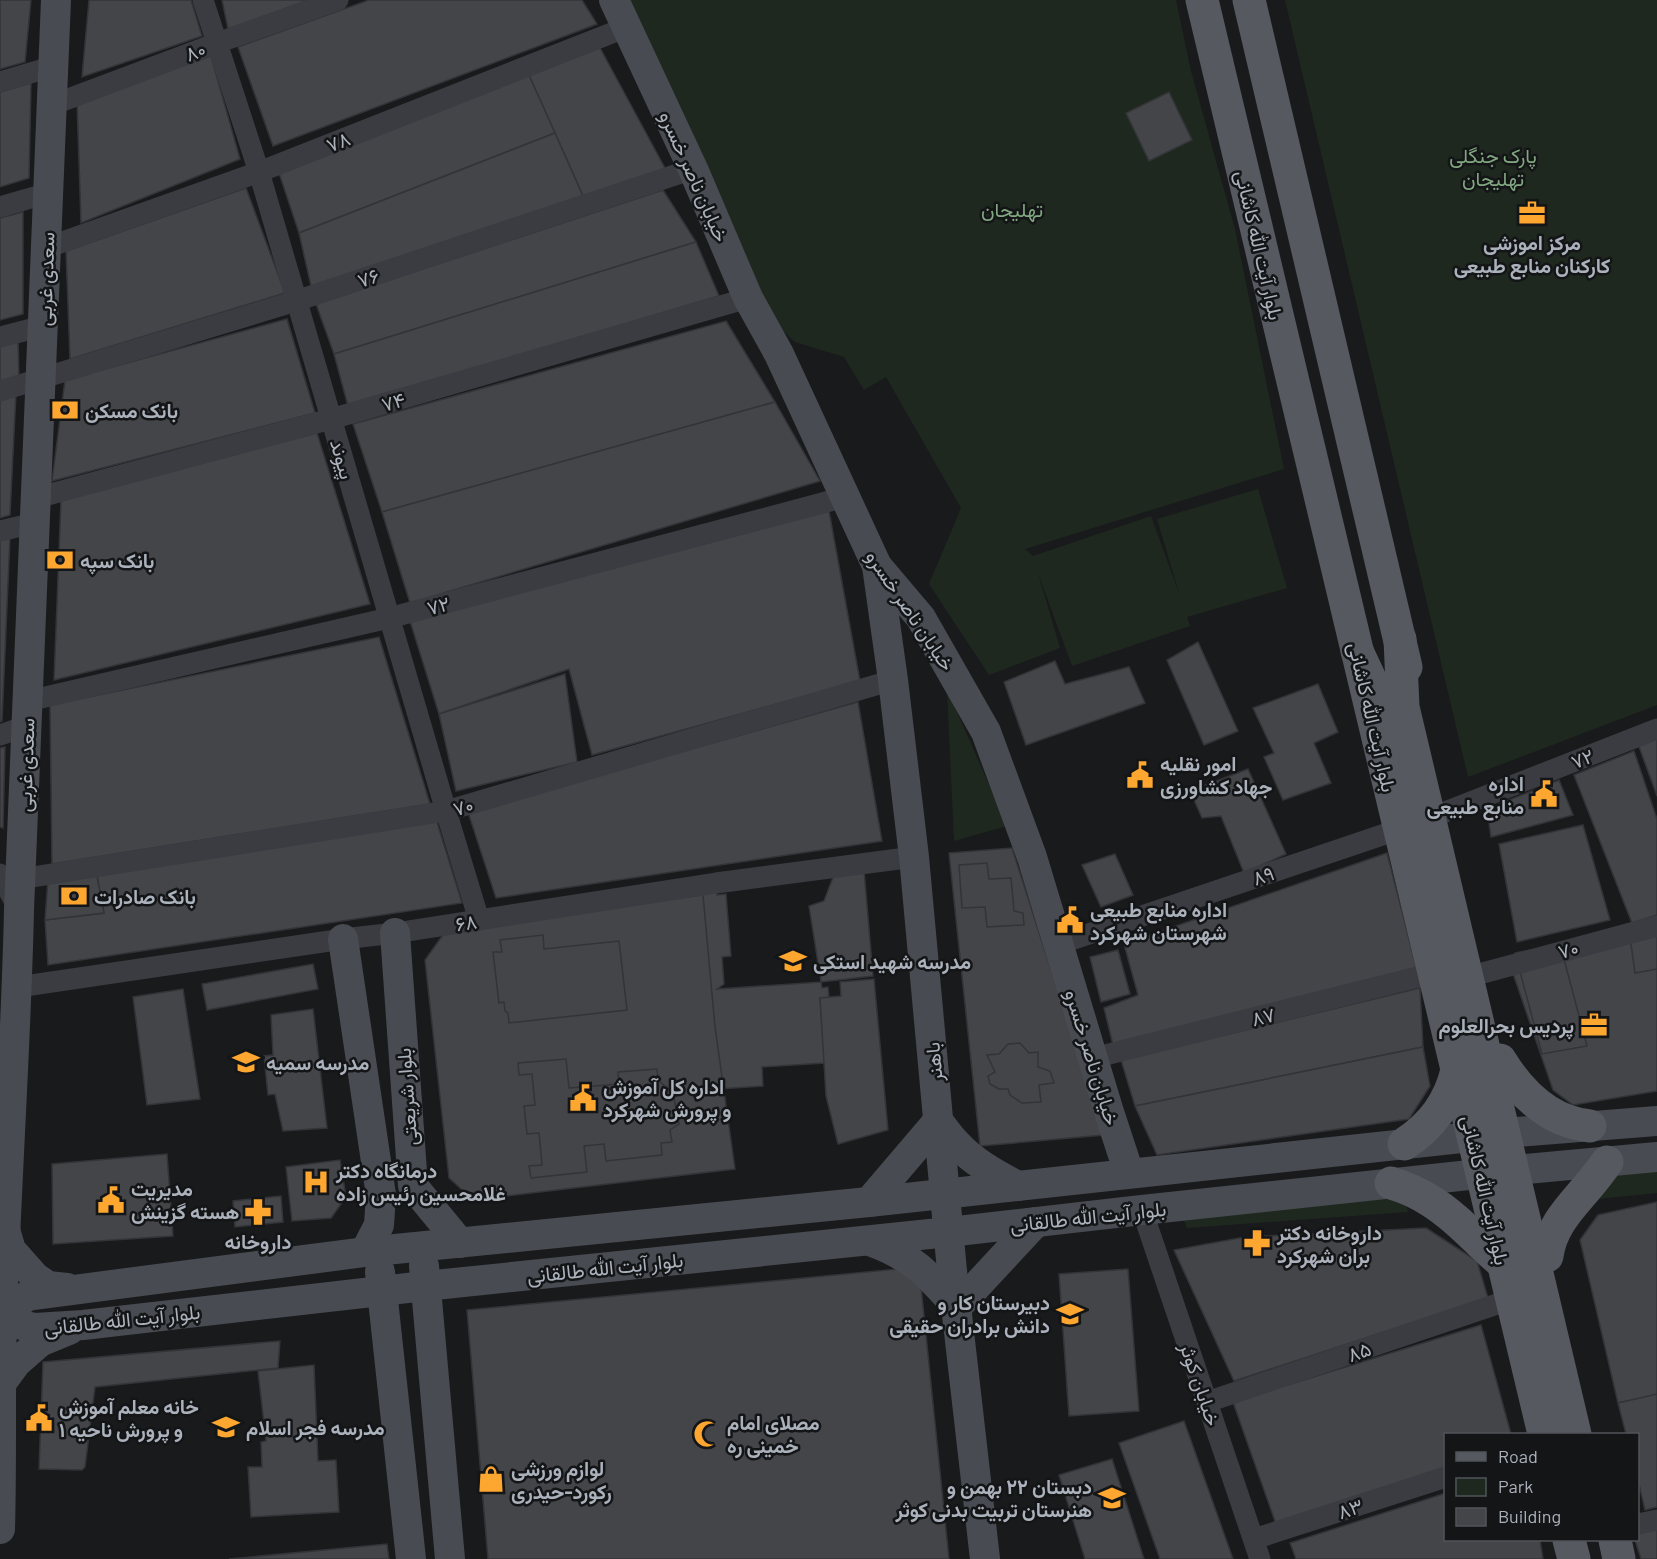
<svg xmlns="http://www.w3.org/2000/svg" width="1657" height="1559" viewBox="0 0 1657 1559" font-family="Barlow,Vazirmatn,sans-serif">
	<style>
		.green { fill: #1f281f }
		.building { fill: #434549; stroke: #333438; stroke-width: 1.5 }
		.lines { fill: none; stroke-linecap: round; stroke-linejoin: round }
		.street { stroke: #3a3c41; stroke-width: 21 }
		.secondary { stroke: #484b51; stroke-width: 30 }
		.primary { stroke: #565960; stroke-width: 33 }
		.primary-bridge { stroke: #565960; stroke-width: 33 }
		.labels { text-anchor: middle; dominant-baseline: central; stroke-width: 5; stroke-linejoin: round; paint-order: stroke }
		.street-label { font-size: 20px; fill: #abb2bc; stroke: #141517 }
		.park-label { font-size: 20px; fill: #82a881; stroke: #141517 }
		.poi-label { font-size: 20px; font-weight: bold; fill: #abb2bc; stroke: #141517; text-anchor: start }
	</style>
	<rect width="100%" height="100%" fill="#191a1c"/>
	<g class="green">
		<path d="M 620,0 L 1176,0 L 1191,71 L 1235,229 L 1284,469 L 1025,549 L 1033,556 L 1151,516 L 1180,596 L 1157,519 L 1258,489 L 1287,588 L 1187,617 L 1190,626 L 1072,666 L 1038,573 L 1060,648 L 989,675 L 929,584 L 961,508 L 886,377 L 864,390 L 844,357 L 795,342 L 748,298 Z"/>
		<path d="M 1285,0 L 1657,0 L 1657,705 L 1468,777 Z"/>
		<path d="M 947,689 L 1007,826 L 954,841 Z"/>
		<path d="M 1657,1168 L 1657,1193 L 1588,1200 L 1608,1172 Z"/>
		<path d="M 1403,1192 L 1408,1212 L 1187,1228 L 1180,1211 Z"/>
	</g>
	<g class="building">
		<path d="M 0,0 L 31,0 L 25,62 L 0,69 Z"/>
		<path d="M 89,0 L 191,0 L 202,36 L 82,77 Z"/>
		<path d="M 222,0 L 309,0 L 228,29 Z"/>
		<path d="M 369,0 L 582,0 L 597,24 L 273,146 L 238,47 Z"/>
		<path d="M 599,46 L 666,170 L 583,196 L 528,73 Z"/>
		<path d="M 211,56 L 240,159 L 81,223 L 77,101 Z"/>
		<path d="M 528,73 L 555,133 L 299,233 L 279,173 Z"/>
		<path d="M 31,83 L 29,178 L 0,187 L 0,92 Z"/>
		<path d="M 1169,92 L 1192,140 L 1149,161 L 1126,113 Z"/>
		<path d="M 555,133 L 583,196 L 311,286 L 299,233 Z"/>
		<path d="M 246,188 L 285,293 L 70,359 L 66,251 Z"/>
		<path d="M 663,190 L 696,242 L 334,354 L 316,304 Z"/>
		<path d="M 23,212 L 23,314 L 0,320 L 0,218 Z"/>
		<path d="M 696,242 L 719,296 L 348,406 L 334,354 Z"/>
		<path d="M 287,319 L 315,413 L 52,481 L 65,380 Z"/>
		<path d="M 726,321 L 775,402 L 382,512 L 353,424 Z"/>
		<path d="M 18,340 L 19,379 L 0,385 L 0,345 Z"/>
		<path d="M 16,393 L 10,515 L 0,518 L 0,398 Z"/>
		<path d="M 775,402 L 820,481 L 410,603 L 382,512 Z"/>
		<path d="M 317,433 L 370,604 L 54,680 L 61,500 Z"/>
		<path d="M 829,511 L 860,681 L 592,755 L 569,669 L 439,714 L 410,621 Z"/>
		<path d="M 10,537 L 2,721 L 0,722 L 0,540 Z"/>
		<path d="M 379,637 L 430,804 L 52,864 L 50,705 Z"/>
		<path d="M 1198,642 L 1238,731 L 1204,745 L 1167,660 Z"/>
		<path d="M 1055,661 L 1065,684 L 1129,667 L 1145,703 L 1026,745 L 1004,682 Z"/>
		<path d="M 565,674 L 577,762 L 456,791 L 439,714 Z"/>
		<path d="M 1318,684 L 1338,732 L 1314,743 L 1331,783 L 1283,800 L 1264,757 L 1274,753 L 1253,708 Z"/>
		<path d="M 858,702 L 882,841 L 496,898 L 468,812 Z"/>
		<path d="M 1657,738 L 1657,796 L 1638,744 Z"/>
		<path d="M 5,747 L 3,828 L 0,827 L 0,748 Z"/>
		<path d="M 1634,751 L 1657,819 L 1657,915 L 1632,923 L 1574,775 Z"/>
		<path d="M 1248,769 L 1286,854 L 1244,873 L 1221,816 L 1202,818 L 1190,791 Z"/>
		<path d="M 1559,780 L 1573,815 L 1491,837 L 1487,809 Z"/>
		<path d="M 436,819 L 462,903 L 48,965 L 45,920 L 104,913 L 96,871 Z"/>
		<path d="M 1583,825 L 1610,920 L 1517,942 L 1499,844 Z"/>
		<path d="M 1012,848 L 1104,1135 L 980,1146 L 949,853 Z"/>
		<path d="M 1387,853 L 1417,970 L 1113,1045 L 1104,1008 L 1138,995 L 1124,944 Z"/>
		<path d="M 1115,854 L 1133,895 L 1101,907 L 1082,865 Z"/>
		<path d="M 987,863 L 989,879 L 1011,878 L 1014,911 L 1023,913 L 1024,925 L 987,927 L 985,907 L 962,908 L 959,865 Z"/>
		<path d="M 864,870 L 873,976 L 821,982 L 809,906 L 824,901 L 835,872 Z"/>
		<path d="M 96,871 L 104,913 L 45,920 L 48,879 Z"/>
		<path d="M 716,883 L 717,895 L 726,894 L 731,956 L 722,957 L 724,984 L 717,989 L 821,982 L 822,988 L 828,987 L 829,998 L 820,998 L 825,1063 L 762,1067 L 763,1086 L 719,1089 L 715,1027 L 695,1029 L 684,885 Z"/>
		<path d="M 703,895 L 715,1027 L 735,1169 L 473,1200 L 449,1178 L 425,960 L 450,925 Z"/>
		<path d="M 1657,928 L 1657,1091 L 1573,1105 L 1553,1090 L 1508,959 Z"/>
		<path d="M 1657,931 L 1657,969 L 1635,973 L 1630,937 Z"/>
		<path d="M 543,935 L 544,949 L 619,941 L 627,1010 L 509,1023 L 508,1013 L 505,1011 L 504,1002 L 499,1003 L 493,952 L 502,952 L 500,940 Z"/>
		<path d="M 1560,944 L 1587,1046 L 1542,1054 L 1515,953 Z"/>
		<path d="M 1118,950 L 1130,994 L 1101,1002 L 1090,957 Z"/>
		<path d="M 313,964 L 318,989 L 207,1010 L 202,984 Z"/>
		<path d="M 874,979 L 888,1130 L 838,1144 L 826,1096 L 820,998 L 841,996 L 840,982 Z"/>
		<path d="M 1420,988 L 1423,1047 L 1135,1106 L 1121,1060 Z"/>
		<path d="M 183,989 L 200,1099 L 147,1105 L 133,997 Z"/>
		<path d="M 313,1009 L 327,1128 L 283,1131 L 275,1094 L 268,1095 L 264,1056 L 273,1055 L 271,1015 Z"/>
		<path d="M 1020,1043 L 1029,1053 L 1038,1052 L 1038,1067 L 1050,1071 L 1054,1083 L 1039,1085 L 1041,1102 L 1022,1103 L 1010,1095 L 1008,1089 L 999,1089 L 990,1084 L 988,1076 L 995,1072 L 987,1055 L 999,1054 L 1008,1044 Z"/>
		<path d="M 1423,1047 L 1430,1086 L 1409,1119 L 1157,1155 L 1135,1106 Z"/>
		<path d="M 566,1059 L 569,1088 L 619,1084 L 618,1072 L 657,1069 L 658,1080 L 673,1093 L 679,1124 L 670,1130 L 672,1142 L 661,1143 L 662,1155 L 606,1161 L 604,1144 L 584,1146 L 587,1172 L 531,1178 L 529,1166 L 542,1165 L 539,1133 L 527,1134 L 524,1106 L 535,1105 L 532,1074 L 519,1075 L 518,1063 Z"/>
		<path d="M 167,1154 L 173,1236 L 53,1244 L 52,1164 Z"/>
		<path d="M 340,1160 L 346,1197 L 331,1218 L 292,1221 L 286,1167 Z"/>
		<path d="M 281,1196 L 283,1222 L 235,1227 L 233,1201 Z"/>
		<path d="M 1657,1202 L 1657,1395 L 1618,1403 L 1580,1240 L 1598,1215 Z"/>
		<path d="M 1426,1228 L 1477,1261 L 1488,1298 L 1234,1381 L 1174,1250 L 1245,1237 Z"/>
		<path d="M 919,1267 L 949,1559 L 488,1559 L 467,1310 Z"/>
		<path d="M 1128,1269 L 1139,1411 L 1069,1416 L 1059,1274 Z"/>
		<path d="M 1481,1325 L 1511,1434 L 1446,1434 L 1446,1467 L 1276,1524 L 1233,1402 Z"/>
		<path d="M 280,1341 L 278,1368 L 95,1387 L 85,1467 L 82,1470 L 39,1469 L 43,1362 Z"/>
		<path d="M 314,1365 L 318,1461 L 336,1460 L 339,1512 L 251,1517 L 248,1467 L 262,1467 L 261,1442 L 266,1441 L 258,1371 Z"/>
		<path d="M 1657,1394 L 1657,1507 L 1645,1510 L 1638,1480 L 1638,1434 L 1626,1434 L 1618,1403 Z"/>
		<path d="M 1184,1421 L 1233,1559 L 1160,1559 L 1119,1443 Z"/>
		<path d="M 1112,1459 L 1144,1559 L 1085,1559 L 1059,1475 Z"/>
		<path d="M 1446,1493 L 1446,1540 L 1540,1540 L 1543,1559 L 1296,1559 L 1290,1543 Z"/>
		<path d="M 1657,1525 L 1657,1559 L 1641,1559 L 1635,1540 L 1638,1540 L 1638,1530 Z"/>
		<path d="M 387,1544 L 389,1559 L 229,1559 Z"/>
	</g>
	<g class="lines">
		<g class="street">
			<path d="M 203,0 L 259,172 L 446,811 L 479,920"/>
			<path d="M 0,82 L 54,66"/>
			<path d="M 52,105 L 217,43 L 338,0"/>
			<path d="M 0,207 L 48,193"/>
			<path d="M 46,248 L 259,172 L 627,27"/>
			<path d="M 0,337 L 43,326"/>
			<path d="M 0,391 L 296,301 L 693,169"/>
			<path d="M 36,498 L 331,419 L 748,298"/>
			<path d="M 0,531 L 34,523"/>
			<path d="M 28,701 L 389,618 L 845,497"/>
			<path d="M 0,735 L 26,726"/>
			<path d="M 1440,814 L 1657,729"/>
			<path d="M 0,874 L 18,908"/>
			<path d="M 20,879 L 446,811 L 893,680"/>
			<path d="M 1059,944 L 1400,829"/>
			<path d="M 1479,974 L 1657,926"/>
			<path d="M 18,987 L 343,939 L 395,933 L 716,883 L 914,857"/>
			<path d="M 1093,1058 L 1434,973"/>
			<path d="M 1142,1210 L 1260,1559"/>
			<path d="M 1207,1402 L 1512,1299"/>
			<path d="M 1638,1524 L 1657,1520"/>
			<path d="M 1254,1539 L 1446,1477"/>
		</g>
		<g class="secondary">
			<path d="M 614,0 L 693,169 L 748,298 L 779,354 L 877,566 L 921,618 L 986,732 L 1032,857 L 1109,1112 L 1129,1173"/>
			<path d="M 877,566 L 893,680 L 914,857 L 952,1271 L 985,1559"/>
			<path d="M 395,933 L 413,1186 L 460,1243"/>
			<path d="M 343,939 L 381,1195 L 379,1225 L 365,1252"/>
			<path d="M 938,1121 C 944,1128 949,1136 956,1143 C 973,1162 995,1174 1018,1186"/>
			<path d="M 869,1202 L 938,1121"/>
			<path d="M 6,1233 L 11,1250 L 35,1277 L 48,1286 L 67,1288"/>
			<path d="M 870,1241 C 912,1256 928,1274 957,1307"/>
			<path d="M 424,1266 L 450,1559"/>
			<path d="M 380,1272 L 411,1559"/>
			<path d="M 957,1307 L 1036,1222"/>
			<path d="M 0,1320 L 35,1328 L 83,1325 L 425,1286 L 949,1232 L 1142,1210 L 1526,1169 L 1657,1157"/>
			<path d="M 2,1320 L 14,1306 L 27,1296 L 365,1252 L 869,1202 L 1517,1132 L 1657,1121"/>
			<path d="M 2,1382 L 16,1363 L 40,1342 L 69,1330"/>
			<path d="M 0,1529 C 2,1459 0,1389 2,1320 C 6,1183 16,1047 19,910 L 56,0"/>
		</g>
		<g class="primary">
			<path d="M 1202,0 L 1544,1434"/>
			<path d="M 1249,0 L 1406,667"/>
			<path d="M 1500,1060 C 1521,1094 1549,1122 1590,1126"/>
			<path d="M 1404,1144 C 1431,1127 1450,1101 1457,1070"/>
			<path d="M 1391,1183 C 1422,1192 1445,1209 1468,1231 C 1480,1242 1490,1253 1503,1263"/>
			<path d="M 1547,1256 C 1551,1225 1572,1206 1590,1184 C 1596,1177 1602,1169 1607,1162"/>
			<path d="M 1569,1540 L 1574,1559"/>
			<path d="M 1615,1540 L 1619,1559"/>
		</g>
		<g class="primary-bridge">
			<path d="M 1400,639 L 1403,707 L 1575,1434"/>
			<path d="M 1357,651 L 1385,711 L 1392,741"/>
		</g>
	</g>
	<defs>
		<symbol id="office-bare" viewBox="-9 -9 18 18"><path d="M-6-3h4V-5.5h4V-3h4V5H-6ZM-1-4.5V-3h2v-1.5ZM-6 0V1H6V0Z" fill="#fda630" stroke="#141517" stroke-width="2.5" paint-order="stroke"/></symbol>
		<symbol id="bank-bare" viewBox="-9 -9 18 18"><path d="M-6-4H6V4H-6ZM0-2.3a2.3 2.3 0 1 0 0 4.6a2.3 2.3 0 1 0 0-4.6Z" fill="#fda630" stroke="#141517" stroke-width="2.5" paint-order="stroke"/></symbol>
		<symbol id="civic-bare" viewBox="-9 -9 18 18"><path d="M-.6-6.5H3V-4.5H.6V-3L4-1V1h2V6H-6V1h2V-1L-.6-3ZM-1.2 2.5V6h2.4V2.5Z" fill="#fda630" stroke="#141517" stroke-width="2.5" paint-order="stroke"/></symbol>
		<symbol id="school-bare" viewBox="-9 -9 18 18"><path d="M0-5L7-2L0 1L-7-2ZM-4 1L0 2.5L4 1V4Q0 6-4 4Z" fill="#fda630" stroke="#141517" stroke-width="2.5" paint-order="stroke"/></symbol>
		<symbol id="hospital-bare" viewBox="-9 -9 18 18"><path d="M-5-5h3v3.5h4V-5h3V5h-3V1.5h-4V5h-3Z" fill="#fda630" stroke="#141517" stroke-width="2.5" paint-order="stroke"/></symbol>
		<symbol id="pharmacy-bare" viewBox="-9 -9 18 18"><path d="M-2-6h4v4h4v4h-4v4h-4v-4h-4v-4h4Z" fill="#fda630" stroke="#141517" stroke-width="2.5" paint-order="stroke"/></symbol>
		<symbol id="mosque-bare" viewBox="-9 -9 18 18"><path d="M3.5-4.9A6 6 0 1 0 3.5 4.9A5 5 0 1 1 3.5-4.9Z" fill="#fda630" stroke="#141517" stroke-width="2.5" paint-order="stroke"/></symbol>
		<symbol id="shop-bare" viewBox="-9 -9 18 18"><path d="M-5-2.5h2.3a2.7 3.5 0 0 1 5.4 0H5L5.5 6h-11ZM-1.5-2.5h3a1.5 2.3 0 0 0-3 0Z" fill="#fda630" stroke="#141517" stroke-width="2.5" paint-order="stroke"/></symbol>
	</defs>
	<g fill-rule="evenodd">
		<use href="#office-bare" x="1513" y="194" width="38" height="38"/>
		<use href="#bank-bare" x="46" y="391" width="38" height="38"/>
		<use href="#bank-bare" x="41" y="541" width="38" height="38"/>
		<use href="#civic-bare" x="1121" y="756" width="38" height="38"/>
		<use href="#civic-bare" x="1525" y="775" width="38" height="38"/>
		<use href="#bank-bare" x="55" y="877" width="38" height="38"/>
		<use href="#civic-bare" x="1051" y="901" width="38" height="38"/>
		<use href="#school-bare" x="774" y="942" width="38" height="38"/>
		<use href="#office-bare" x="1575" y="1006" width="38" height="38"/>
		<use href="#school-bare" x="227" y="1043" width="38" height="38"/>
		<use href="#civic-bare" x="564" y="1079" width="38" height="38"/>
		<use href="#hospital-bare" x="297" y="1163" width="38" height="38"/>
		<use href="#civic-bare" x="92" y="1181" width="38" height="38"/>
		<use href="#pharmacy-bare" x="239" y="1193" width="38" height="38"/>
		<use href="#pharmacy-bare" x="1238" y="1224" width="38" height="38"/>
		<use href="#school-bare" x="1051" y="1295" width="38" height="38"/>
		<use href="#civic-bare" x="20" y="1399" width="38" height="38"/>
		<use href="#school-bare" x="207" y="1408" width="38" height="38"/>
		<use href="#mosque-bare" x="688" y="1415" width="38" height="38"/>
		<use href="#shop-bare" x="472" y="1460" width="38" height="38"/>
		<use href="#school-bare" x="1093" y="1479" width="38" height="38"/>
	</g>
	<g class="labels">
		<g class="street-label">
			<text transform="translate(195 51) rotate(-21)">۸۰</text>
			<text transform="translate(338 141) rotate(-22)">۷۸</text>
			<text transform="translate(695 176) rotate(66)">خیابان ناصر خسرو</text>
			<text transform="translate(1260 245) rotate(77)">بلوار آیت الله کاشانی</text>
			<text transform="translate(368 277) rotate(-18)">۷۶</text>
			<text transform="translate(45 279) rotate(-88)">سعدی غربی</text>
			<text transform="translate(393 401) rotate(-16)">۷۴</text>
			<text transform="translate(343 459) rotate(74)">پیوند</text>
			<text transform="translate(438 605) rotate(-15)">۷۲</text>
			<text transform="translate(911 610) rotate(56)">خیابان ناصر خسرو</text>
			<text transform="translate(1373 717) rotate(77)">بلوار آیت الله کاشانی</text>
			<text transform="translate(1582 758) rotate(-22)">۷۲</text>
			<text transform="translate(25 765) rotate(-88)">سعدی غربی</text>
			<text transform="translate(463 806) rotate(-16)">۷۰</text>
			<text transform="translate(1263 875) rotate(-19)">۸۹</text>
			<text transform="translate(466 922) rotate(-9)">۶۸</text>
			<text transform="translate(1568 949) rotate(-15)">۷۰</text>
			<text transform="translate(1263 1016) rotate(-14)">۸۷</text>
			<text transform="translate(1093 1057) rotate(73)">خیابان ناصر خسرو</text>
			<text transform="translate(933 1062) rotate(-95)">باهنر</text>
			<text transform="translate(406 1097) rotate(-94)">بلوار شریعتی</text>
			<text transform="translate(1486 1190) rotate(77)">بلوار آیت الله کاشانی</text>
			<text transform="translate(1088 1216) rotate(-6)">بلوار آیت الله طالقانی</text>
			<text transform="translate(605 1267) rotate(-6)">بلوار آیت الله طالقانی</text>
			<text transform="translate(122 1319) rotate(-6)">بلوار آیت الله طالقانی</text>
			<text transform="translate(1359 1351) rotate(-19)">۸۵</text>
			<text transform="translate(1201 1384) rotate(71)">خیابان کوثر</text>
			<text transform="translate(1350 1508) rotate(-18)">۸۳</text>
		</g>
		<g class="park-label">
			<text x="1493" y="155">پارک جنگلی<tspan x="1493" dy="23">تهلیجان</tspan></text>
			<text x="1012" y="209">تهلیجان</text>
		</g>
		<g class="poi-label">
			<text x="1532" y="242" text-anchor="middle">مرکز اموزشی<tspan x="1532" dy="23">کارکنان منابع طبیعی</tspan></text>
			<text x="85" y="410">بانک مسکن</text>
			<text x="80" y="560">بانک سپه</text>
			<text x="1160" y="763">امور نقلیه<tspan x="1160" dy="23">جهاد کشاورزی</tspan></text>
			<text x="1524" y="783" text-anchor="end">اداره<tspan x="1524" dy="23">منابع طبیعی</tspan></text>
			<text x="94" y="896">بانک صادرات</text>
			<text x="1090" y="909">اداره منابع طبیعی<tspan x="1090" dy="23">شهرستان شهرکرد</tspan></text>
			<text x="813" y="961">مدرسه شهید استکی</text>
			<text x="1574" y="1025" text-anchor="end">پردیس بحرالعلوم</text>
			<text x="266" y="1062">مدرسه سمیه</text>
			<text x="603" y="1086">اداره کل آموزش<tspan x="603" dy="23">و پرورش شهرکرد</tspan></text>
			<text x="336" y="1170">درمانگاه دکتر<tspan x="336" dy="23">غلامحسین رئیس زاده</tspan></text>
			<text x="131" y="1188">مدیریت<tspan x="131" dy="23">هسته گزینش</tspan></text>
			<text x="1277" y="1232">داروخانه دکتر<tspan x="1277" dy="23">بران شهرکرد</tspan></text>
			<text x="258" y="1241" text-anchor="middle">داروخانه</text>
			<text x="1050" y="1302" text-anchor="end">دبیرستان کار و<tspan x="1050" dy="23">دانش برادران حقیقی</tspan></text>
			<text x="59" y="1406">خانه معلم آموزش<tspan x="59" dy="23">و پرورش ناحیه ۱</tspan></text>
			<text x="727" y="1422">مصلای امام<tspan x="727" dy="23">خمینی ره</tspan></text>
			<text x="246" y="1427">مدرسه فجر اسلام</text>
			<text x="511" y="1468">لوازم ورزشی<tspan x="511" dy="23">رکورد-حیدری</tspan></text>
			<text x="1092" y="1486" text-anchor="end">دبستان ۲۲ بهمن و<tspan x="1092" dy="23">هنرستان تربیت بدنی کوثر</tspan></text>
		</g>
	</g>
	<rect x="1444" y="1433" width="195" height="108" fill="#141517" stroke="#505459" stroke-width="1.5"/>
	<rect x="1456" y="1452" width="30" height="9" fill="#565960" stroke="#505459" stroke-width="1.5"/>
	<text x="1498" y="1463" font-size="18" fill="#abb2bc">Road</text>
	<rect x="1456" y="1478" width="30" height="18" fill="#1f281f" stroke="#505459" stroke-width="1.5"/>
	<text x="1498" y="1493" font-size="18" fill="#abb2bc">Park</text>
	<rect x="1456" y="1508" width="30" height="18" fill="#434549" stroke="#505459" stroke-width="1.5"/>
	<text x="1498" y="1523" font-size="18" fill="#abb2bc">Building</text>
</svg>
